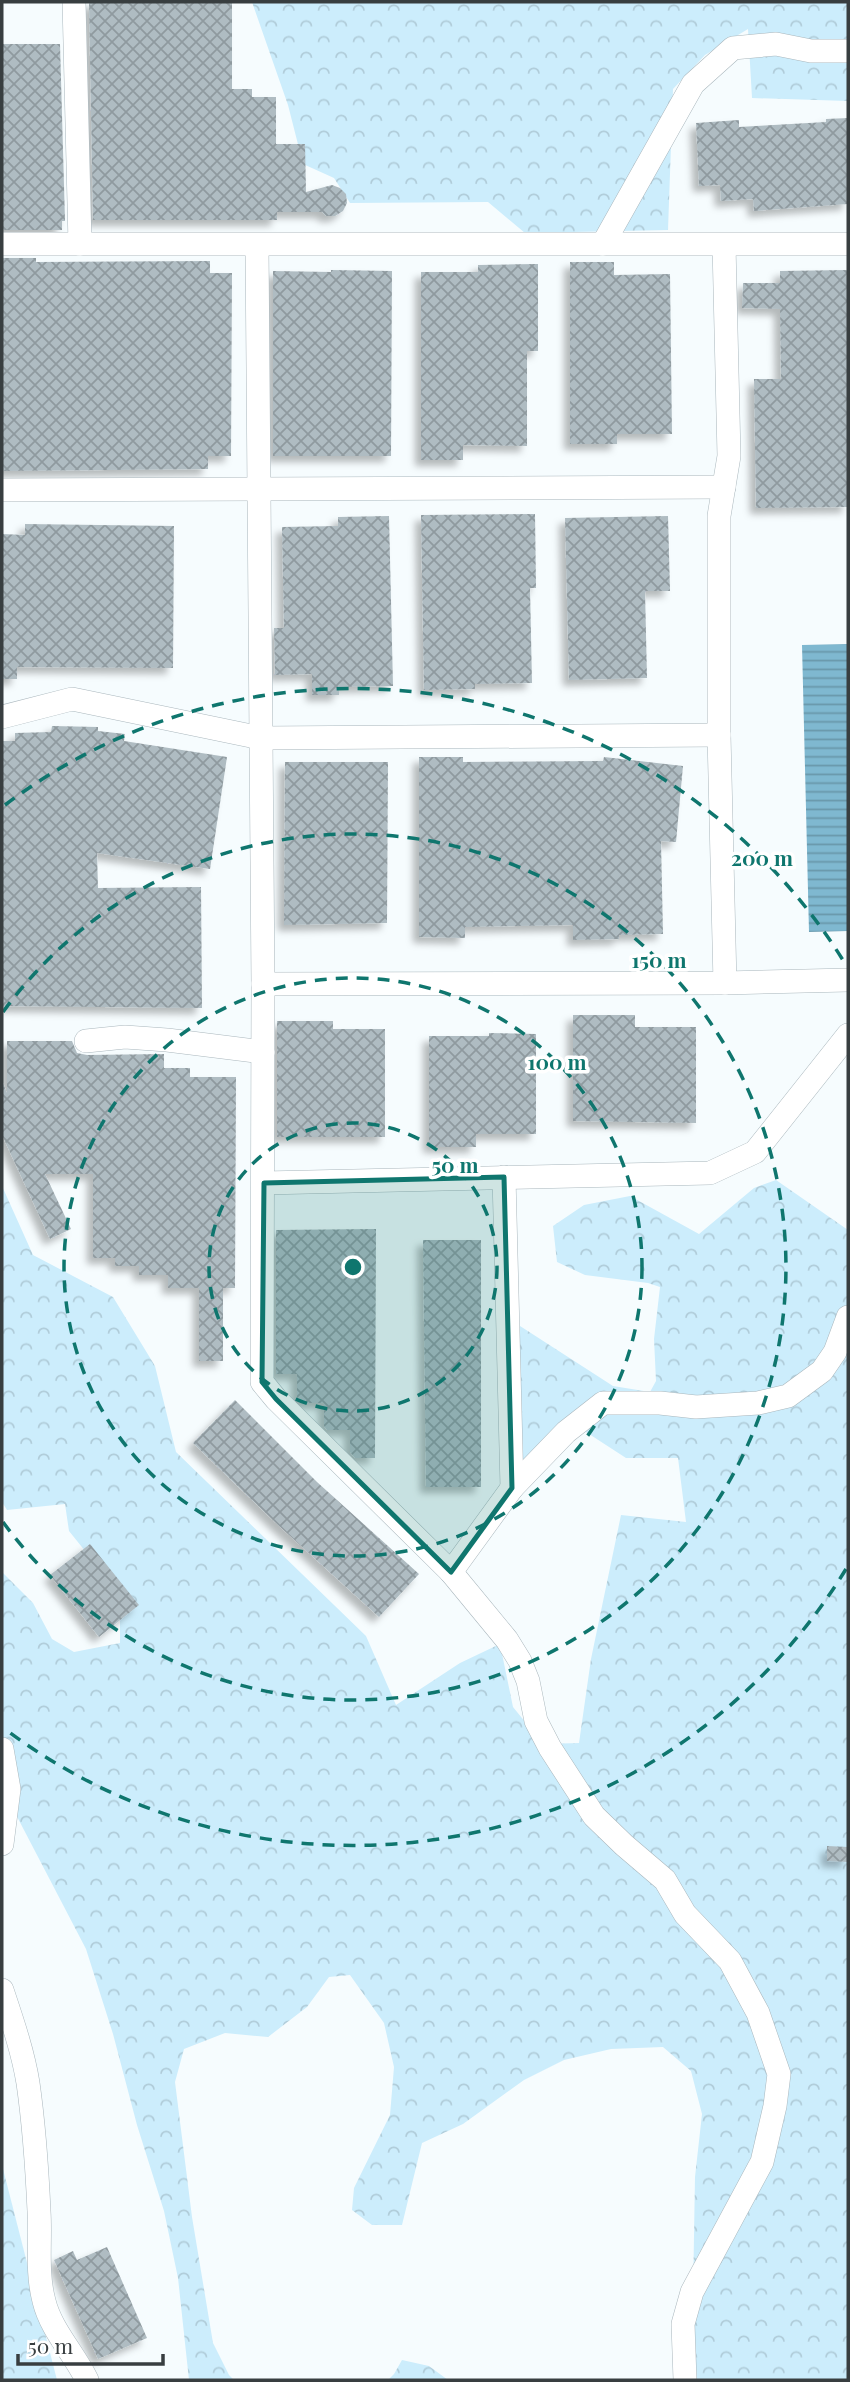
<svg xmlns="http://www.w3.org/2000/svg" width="850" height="2382" viewBox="0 0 850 2382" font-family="'Playfair Display',serif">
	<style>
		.forest { fill: url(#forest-crowns) }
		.water { fill: url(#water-rules) }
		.building { fill: url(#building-cross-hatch); filter: url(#shadow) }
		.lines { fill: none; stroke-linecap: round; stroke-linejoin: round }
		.street-casing { stroke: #aab7bd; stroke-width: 24 }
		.street { stroke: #fff; stroke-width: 23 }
		.marked { fill: #0f766e; fill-opacity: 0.2; stroke: #0f766e; stroke-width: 5; stroke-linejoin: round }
		.ring { fill: none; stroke: #0f766e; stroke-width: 3.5; stroke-dasharray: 12 9 }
		.centre { fill: #0f766e; stroke: #fff; stroke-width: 3.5 }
		.ring-label { font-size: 21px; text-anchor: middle; font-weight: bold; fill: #0f766e; stroke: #fff; stroke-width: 7; stroke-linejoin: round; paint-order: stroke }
	</style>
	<defs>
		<pattern id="forest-crowns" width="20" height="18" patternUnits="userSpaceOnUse" patternTransform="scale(1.75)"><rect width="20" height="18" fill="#ccedfc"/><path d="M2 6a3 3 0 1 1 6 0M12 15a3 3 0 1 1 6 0" fill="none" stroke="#b0ccd9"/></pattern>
		<pattern id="water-rules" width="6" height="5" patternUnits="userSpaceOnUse" patternTransform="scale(1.75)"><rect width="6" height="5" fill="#7fb8d0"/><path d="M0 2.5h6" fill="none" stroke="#6997aa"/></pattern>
		<pattern id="building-cross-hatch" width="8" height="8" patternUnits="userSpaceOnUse" patternTransform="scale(1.75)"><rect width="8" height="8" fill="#afbcc2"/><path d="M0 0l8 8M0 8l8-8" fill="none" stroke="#8f9a9f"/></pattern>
		<filter id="shadow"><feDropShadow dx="-6" dy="6" stdDeviation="3.5" flood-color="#0004"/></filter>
	</defs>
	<rect width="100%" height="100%" fill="#f6fcfe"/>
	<g class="forest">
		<path d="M 252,2 L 848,2 L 848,101 L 752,98 L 748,29 L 705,55 L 673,89 L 668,230 L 525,233 L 488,202 L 350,203 L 334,178 L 303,164 L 288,105 Z"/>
		<path d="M 776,1180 L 848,1230 L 848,2380 L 689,2380 L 693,2295 L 695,2177 L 702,2114 L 691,2071 L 663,2047 L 611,2049 L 564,2060 L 524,2080 L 463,2124 L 422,2143 L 402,2225 L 372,2225 L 352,2210 L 354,2188 L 390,2115 L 394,2067 L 384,2023 L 350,1975 L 329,1977 L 307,2007 L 268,2037 L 225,2033 L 184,2049 L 175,2082 L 192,2217 L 213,2343 L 229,2375 L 234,2380 L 189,2380 L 178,2278 L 164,2211 L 137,2125 L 113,2034 L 86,1949 L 12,1807 L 2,1768 L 2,1572 L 33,1603 L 52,1639 L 74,1652 L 120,1643 L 120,1614 L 106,1577 L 69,1531 L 65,1504 L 7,1510 L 2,1502 L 2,1186 L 33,1255 L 113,1297 L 155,1366 L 176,1452 L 366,1636 L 396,1705 L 460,1663 L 500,1644 L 513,1707 L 543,1744 L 579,1743 L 591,1659 L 621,1515 L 686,1522 L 678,1458 L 626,1458 L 569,1421 L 519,1474 L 520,1326 L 613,1386 L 650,1392 L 656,1381 L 654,1339 L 660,1287 L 648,1283 L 585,1275 L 557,1262 L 553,1226 L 584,1205 L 630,1196 L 699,1234 L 754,1188 Z"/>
		<path d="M 2,2165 L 57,2380 L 2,2380 Z"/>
		<path d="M 402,2360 L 429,2366 L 448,2380 L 388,2380 L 394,2374 Z"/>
	</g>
	<path class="water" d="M 848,644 L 848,931 L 809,932 L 802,645 Z"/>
	<g class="building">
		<path d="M 89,2 L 232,2 L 232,89 L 252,89 L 252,97 L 276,97 L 276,144 L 305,144 L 306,192 L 332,185 L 340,188 L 346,194 L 347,203 L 343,211 L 335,216 L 326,216 L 322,212 L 277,212 L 277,220 L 93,220 Z"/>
		<path d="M 2,44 L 60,44 L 65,221 L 62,221 L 62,230 L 2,230 Z"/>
		<path d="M 848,118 L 848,204 L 754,211 L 753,199 L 721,201 L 720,185 L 699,186 L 696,123 L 739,120 L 739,127 L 826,122 L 826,119 Z"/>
		<path d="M 2,258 L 36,258 L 36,262 L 210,261 L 210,273 L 232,273 L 231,456 L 208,456 L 208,469 L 2,471 Z"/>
		<path d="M 570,262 L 614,262 L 614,275 L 670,274 L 672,434 L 617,434 L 617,444 L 570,444 Z"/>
		<path d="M 538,264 L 538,351 L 527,351 L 527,446 L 463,445 L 463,460 L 421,460 L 421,272 L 478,272 L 478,265 Z"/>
		<path d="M 331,270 L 392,271 L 391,456 L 273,456 L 273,271 L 331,272 Z"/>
		<path d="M 848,270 L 848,507 L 756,508 L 754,379 L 781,379 L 780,309 L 742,308 L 743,283 L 780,283 L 780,271 Z"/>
		<path d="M 535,514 L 536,588 L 530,588 L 532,683 L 475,684 L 475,689 L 424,690 L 421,515 Z"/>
		<path d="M 389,516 L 393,686 L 339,687 L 339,695 L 312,695 L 312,674 L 275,675 L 274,628 L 284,628 L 282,527 L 338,526 L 338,517 Z"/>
		<path d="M 668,516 L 670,591 L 645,591 L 647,678 L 569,680 L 565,518 Z"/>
		<path d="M 25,524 L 174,526 L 173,668 L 17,667 L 17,679 L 2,679 L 2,534 L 25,535 Z"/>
		<path d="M 52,726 L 98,727 L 98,731 L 125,734 L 124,741 L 227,757 L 210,869 L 97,853 L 98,888 L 201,887 L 202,1008 L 3,1006 L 2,741 L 15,741 L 15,733 L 51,732 Z"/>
		<path d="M 419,757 L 463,757 L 463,762 L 603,761 L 604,757 L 683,766 L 676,842 L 661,841 L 663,934 L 619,935 L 619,939 L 573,940 L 573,925 L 465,927 L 465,938 L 419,937 Z"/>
		<path d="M 285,762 L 388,762 L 387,923 L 284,925 Z"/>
		<path d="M 573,1015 L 635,1015 L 635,1027 L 696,1027 L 696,1123 L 573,1121 Z"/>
		<path d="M 277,1021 L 333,1021 L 333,1029 L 385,1029 L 385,1137 L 277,1137 Z"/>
		<path d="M 489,1033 L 536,1034 L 536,1134 L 476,1134 L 476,1147 L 429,1147 L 429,1036 L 489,1036 Z"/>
		<path d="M 7,1041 L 72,1041 L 77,1053 L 87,1055 L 164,1054 L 164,1068 L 190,1068 L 190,1077 L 236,1077 L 235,1288 L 223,1288 L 223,1361 L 199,1361 L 199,1288 L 168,1288 L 168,1275 L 139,1275 L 139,1266 L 115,1266 L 115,1258 L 93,1258 L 93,1174 L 45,1174 L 71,1229 L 50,1239 L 2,1135 L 2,1081 L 7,1093 Z"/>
		<path d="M 376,1229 L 375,1458 L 355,1458 L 350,1452 L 350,1430 L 327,1430 L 324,1426 L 324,1403 L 300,1403 L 297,1400 L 297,1374 L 276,1374 L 276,1230 Z"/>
		<path d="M 423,1240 L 481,1240 L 481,1487 L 426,1487 Z"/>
		<path d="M 235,1400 L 317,1482 L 419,1574 L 379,1617 L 278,1525 L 193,1443 Z"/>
		<path d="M 90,1544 L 139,1605 L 99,1637 L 50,1575 Z"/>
		<path d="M 827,1846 L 848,1847 L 848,1862 L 827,1861 Z"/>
		<path d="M 107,2247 L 147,2338 L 98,2359 L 54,2260 L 73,2251 L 77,2260 Z"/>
	</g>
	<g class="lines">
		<defs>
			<g id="street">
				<path d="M 74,2 L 80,244"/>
				<path d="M 2,244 L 848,244"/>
				<path d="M 603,244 L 693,84 L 733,48 L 776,44 L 811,51 L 848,51"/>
				<path d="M 724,245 L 729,456 L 719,516 L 719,735 L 725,983"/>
				<path d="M 257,246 L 263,984 L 262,1382 L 276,1399 L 451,1572 L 507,1640 L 520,1661 L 528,1681 L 536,1721 L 550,1748 L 594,1816 L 624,1845 L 665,1880 L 685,1914 L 730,1961 L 758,2013 L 779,2074 L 775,2106 L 762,2162 L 692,2292 L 683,2324 L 685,2380"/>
				<path d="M 2,490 L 724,487"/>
				<path d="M 2,717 L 72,699 L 261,738 L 719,735"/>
				<path d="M 263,984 L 725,983 L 848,980"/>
				<path d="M 86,1041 L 125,1037 L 167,1040 L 263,1052"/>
				<path d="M 504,1177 L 512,1488"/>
				<path d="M 264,1183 L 710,1173 L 755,1152 L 848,1035"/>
				<path d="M 451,1572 L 512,1488 L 566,1432 L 603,1403 L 660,1403 L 696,1407 L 758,1403 L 788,1396 L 822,1371 L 835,1352 L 848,1317"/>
				<path d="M 2,1749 L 9,1789 L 2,1844"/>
				<path d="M 2,1990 C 12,2020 23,2052 28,2083 C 34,2125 37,2168 39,2211 C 41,2241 36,2271 44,2301 C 51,2330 74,2353 87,2380"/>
			</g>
		</defs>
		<use href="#street" class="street-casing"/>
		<use href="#street" class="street"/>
	</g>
	<path class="marked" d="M 504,1177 L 512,1488 L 451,1572 L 276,1399 L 262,1382 L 264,1183 Z"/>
	<g class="ring">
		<circle cx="353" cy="1267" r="144"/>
		<circle cx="353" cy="1267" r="289"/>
		<path d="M3 1012A433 433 0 1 1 3 1522"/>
		<path d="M846 1569A578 578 0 0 1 5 1729M5 805A578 578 0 0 1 846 965"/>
	</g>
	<circle cx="353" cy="1267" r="10" class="centre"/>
	<g class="ring-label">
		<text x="762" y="866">200 m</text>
		<text x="659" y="968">150 m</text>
		<text x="557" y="1070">100 m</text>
		<text x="455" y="1173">50 m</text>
	</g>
	<rect width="850" height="2382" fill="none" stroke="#383e40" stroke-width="7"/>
	<path d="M18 2354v10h145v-10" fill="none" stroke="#383e40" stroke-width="3.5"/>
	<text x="28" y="2354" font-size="21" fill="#383e40" stroke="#ffffff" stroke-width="5" paint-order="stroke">50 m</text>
</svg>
